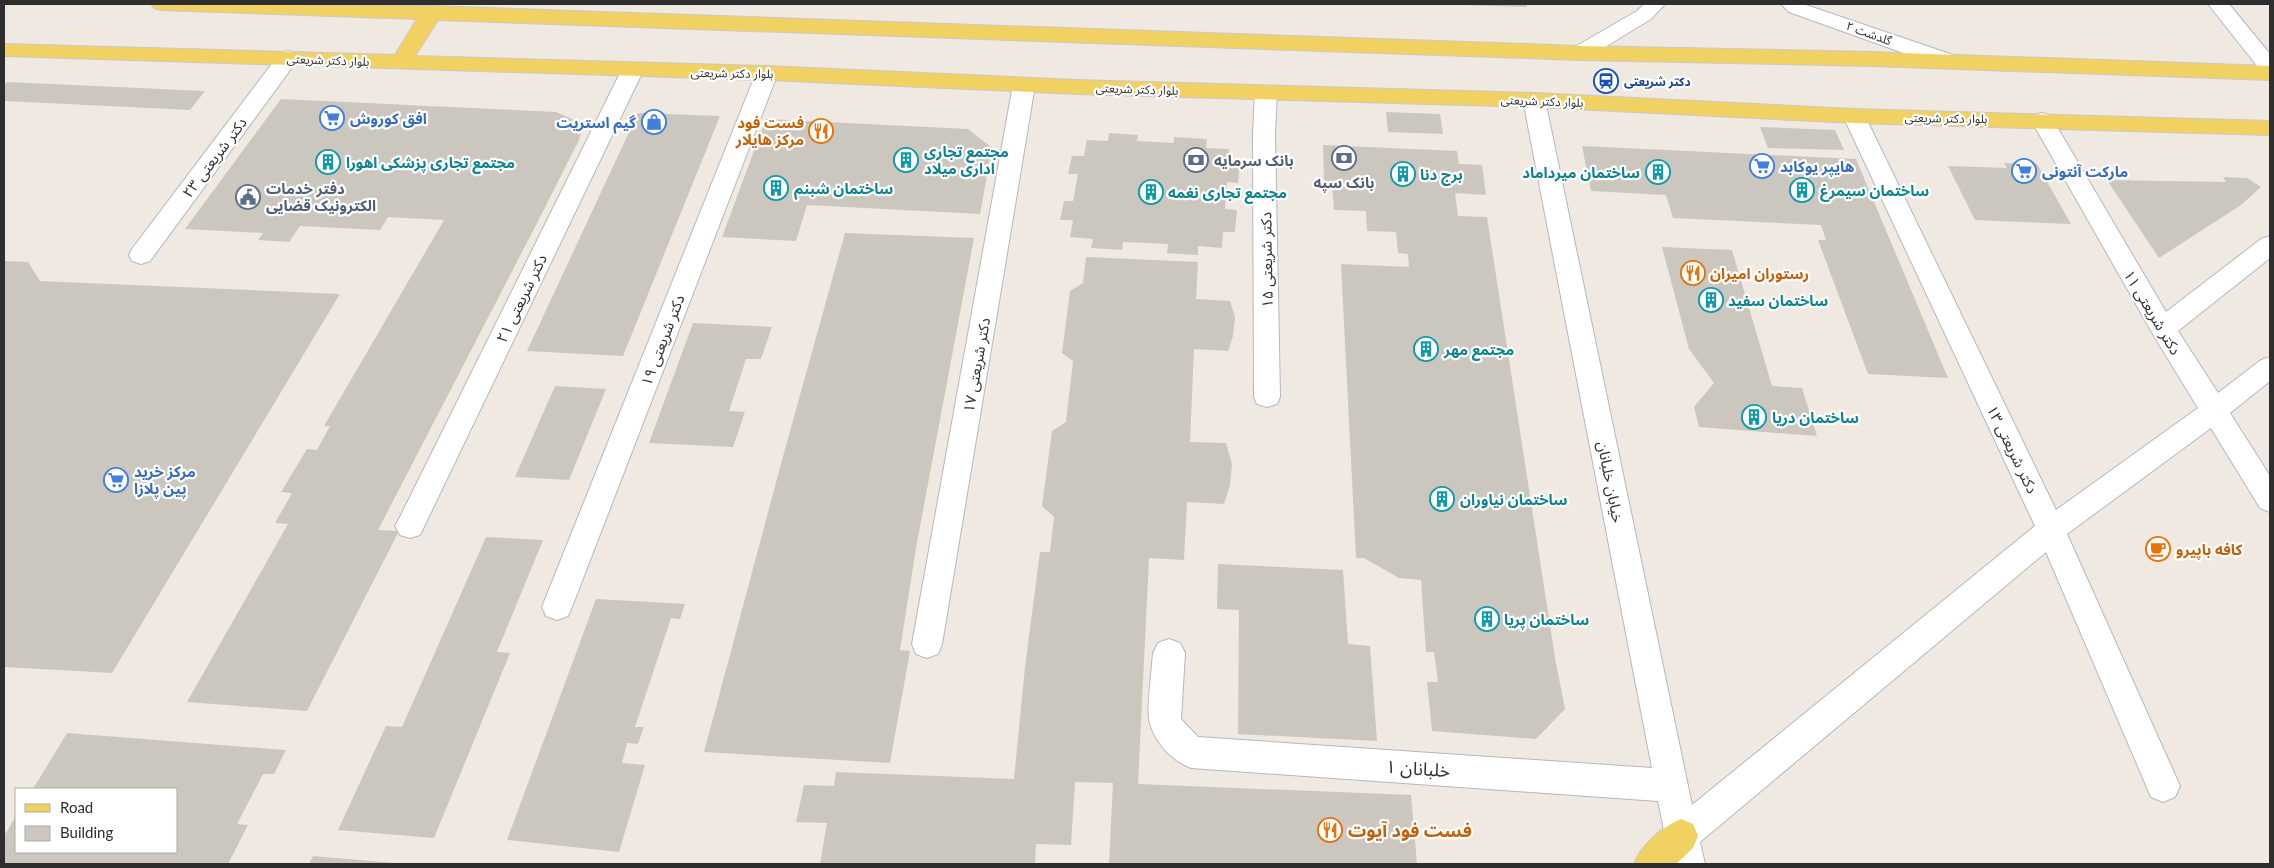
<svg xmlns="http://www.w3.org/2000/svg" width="2274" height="868" viewBox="0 0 2274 868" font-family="Lato,'Noto Sans Arabic',sans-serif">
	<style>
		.building { fill: #cbc7bf }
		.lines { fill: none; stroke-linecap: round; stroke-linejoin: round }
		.minor-casing { stroke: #b4b7c1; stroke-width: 2 }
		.major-casing { stroke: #c9c9c9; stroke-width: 2 }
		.minor { fill: #fff; fill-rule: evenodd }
		.major { fill: #f2d163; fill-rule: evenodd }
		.labels { text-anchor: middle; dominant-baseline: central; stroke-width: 4.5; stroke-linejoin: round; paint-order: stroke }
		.far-street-label { font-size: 12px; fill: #2e2e2e; stroke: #fff }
		.far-transit-label { font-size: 12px; font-weight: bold; fill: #164399; stroke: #fff; text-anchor: start }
		.shop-label { font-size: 15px; font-weight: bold; fill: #366cbe; stroke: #fff; text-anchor: start }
		.food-label { font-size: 15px; font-weight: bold; fill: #c56008; stroke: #fff; text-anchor: start }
		.culture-label { font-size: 15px; font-weight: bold; fill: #0d838f; stroke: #fff; text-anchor: start }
		.street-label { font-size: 15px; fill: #2e2e2e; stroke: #fff }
		.service-label { font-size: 15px; font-weight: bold; fill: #4e5e75; stroke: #fff; text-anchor: start }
		.near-street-label { font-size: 18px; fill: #2e2e2e; stroke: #fff }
		.near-food-label { font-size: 18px; font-weight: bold; fill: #c56008; stroke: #fff; text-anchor: start }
	</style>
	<rect width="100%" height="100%" fill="#efe9e1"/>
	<g class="building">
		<path d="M 1459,4 L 1526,4 L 1527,7 L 1459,5 Z"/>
		<path d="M 7,82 L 205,91 L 190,110 L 4,101 L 4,86 Z"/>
		<path d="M 281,99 L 556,112 L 576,121 L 581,131 L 579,140 L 536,225 L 378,530 L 399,531 L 307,711 L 187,702 L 288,524 L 275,523 L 292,493 L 281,492 L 307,449 L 317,450 L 330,426 L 324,426 L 444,220 L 388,217 L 380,230 L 300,226 L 289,242 L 258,240 L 263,233 L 185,229 Z"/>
		<path d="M 1386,112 L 1440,114 L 1443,134 L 1388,132 Z"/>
		<path d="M 638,113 L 720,116 L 623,356 L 527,351 Z"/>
		<path d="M 766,119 L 968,129 L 992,148 L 980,214 L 807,205 L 796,241 L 722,237 Z"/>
		<path d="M 1760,127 L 1835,130 L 1844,150 L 1768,148 Z"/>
		<path d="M 1109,133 L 1138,135 L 1137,141 L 1174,143 L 1174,137 L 1207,139 L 1206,148 L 1229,149 L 1227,163 L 1240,164 L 1238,183 L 1227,182 L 1225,209 L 1237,210 L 1235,232 L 1223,232 L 1222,248 L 1198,246 L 1198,255 L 1167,253 L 1168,244 L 1123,242 L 1122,250 L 1091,248 L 1093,239 L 1070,237 L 1073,220 L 1060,220 L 1064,201 L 1073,201 L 1078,174 L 1068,174 L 1072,156 L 1084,156 L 1087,140 L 1108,141 Z"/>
		<path d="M 1323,145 L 1457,151 L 1459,164 L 1482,165 L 1486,195 L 1455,193 L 1458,216 L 1487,217 L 1555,658 L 1565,709 L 1536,739 L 1432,731 L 1427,682 L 1438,682 L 1434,652 L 1426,652 L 1421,580 L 1399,578 L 1364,558 L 1356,558 L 1341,264 L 1409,267 L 1408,254 L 1398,253 L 1396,232 L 1367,231 L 1366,211 L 1334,210 L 1332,184 L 1324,183 Z"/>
		<path d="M 1582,146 L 1856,159 L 1948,378 L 1868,374 L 1818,240 L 1826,240 L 1821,225 L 1673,218 L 1666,195 L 1591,191 Z"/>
		<path d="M 2004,163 L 2037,164 L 2071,224 L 1975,220 L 1948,166 L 2007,168 Z"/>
		<path d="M 2223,177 L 2247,178 L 2261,187 L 2241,205 L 2159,258 L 2107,180 L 2226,182 Z"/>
		<path d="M 845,233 L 974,238 L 916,548 L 900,650 L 910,651 L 890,763 L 704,752 L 782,460 Z"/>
		<path d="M 1662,247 L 1732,250 L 1772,386 L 1802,388 L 1817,436 L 1699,427 L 1694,407 L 1714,383 L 1689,349 Z"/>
		<path d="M 1086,257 L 1198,262 L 1196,299 L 1230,301 L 1235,317 L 1233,336 L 1228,351 L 1194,349 L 1190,442 L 1226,443 L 1232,464 L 1230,485 L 1224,504 L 1187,502 L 1184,560 L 1149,558 L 1138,784 L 1411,795 L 1417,864 L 1109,864 L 1113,783 L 1075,782 L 1071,845 L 1036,844 L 1035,864 L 820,864 L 827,823 L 796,822 L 804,785 L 834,786 L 836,772 L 1014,779 L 1025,667 L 1040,552 L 1050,552 L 1054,517 L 1042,506 L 1052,431 L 1066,422 L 1073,361 L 1062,353 L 1070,291 L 1083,283 Z"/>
		<path d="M 4,261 L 28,262 L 40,281 L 340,294 L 112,673 L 4,667 Z"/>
		<path d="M 693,323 L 772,327 L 761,359 L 746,359 L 729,411 L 745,412 L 733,447 L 649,443 Z"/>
		<path d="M 555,386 L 606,389 L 569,480 L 515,477 Z"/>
		<path d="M 486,537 L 543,540 L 497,652 L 510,653 L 434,838 L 338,830 L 386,726 L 402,727 Z"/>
		<path d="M 1218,564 L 1343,570 L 1348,644 L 1370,646 L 1377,741 L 1238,734 L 1239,610 L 1217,609 Z"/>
		<path d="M 596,599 L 685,604 L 680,619 L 671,618 L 635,727 L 644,727 L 638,744 L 627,743 L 622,763 L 645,765 L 619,852 L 507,840 Z"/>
		<path d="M 67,733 L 286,750 L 274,774 L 263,774 L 237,824 L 248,825 L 228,864 L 4,864 L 4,833 L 6,833 L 16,816 L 16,852 L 176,852 L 176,789 L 33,789 Z"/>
		<path d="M 313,856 L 394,863 L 394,864 L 309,864 Z"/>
	</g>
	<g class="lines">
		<defs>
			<g id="minor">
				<path d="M 1644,4 L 1665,4 L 1651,19 L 1587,58 L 1580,60 L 1573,58 L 1569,53 L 1573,48 L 1637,11 Z"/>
				<path d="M 1781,4 L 1803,4 L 1956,56 L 1959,61 L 1956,66 L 1948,68 L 1940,66 L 1789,12 Z"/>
				<path d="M 2208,4 L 2229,4 L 2270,54 L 2270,74 L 2262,72 Z"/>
				<path d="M 288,51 L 296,53 L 299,58 L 150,261 L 141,264 L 132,261 L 129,255 L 132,249 L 280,53 Z"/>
				<path d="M 632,64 L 640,66 L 643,71 L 420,535 L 410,538 L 400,535 L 395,526 L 400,517 L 621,71 L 624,66 Z"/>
				<path d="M 767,66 L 775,68 L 778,73 L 572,607 L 568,616 L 557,620 L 546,616 L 542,607 L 756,73 L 759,68 Z"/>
				<path d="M 1024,78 L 1032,80 L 1035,85 L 942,644 L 938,654 L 927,658 L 916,654 L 912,644 L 1013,85 L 1016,80 Z"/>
				<path d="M 1266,86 L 1274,88 L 1277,93 L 1275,134 L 1280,397 L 1277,404 L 1267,407 L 1257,404 L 1254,397 L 1253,134 L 1255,93 L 1258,88 Z"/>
				<path d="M 1534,93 L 1542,95 L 1545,100 L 1692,805 L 2035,526 L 1843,116 L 1846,111 L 1854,109 L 1862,111 L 1865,116 L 2056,510 L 2198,408 L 2154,336 L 2031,120 L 2034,115 L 2042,113 L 2050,115 L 2166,312 L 2261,239 L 2270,236 L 2270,258 L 2178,331 L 2218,393 L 2261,360 L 2270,357 L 2270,381 L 2230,413 L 2270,476 L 2270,512 L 2260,508 L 2211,428 L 2067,534 L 2180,786 L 2175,797 L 2163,802 L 2151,797 L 2046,552 L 1700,842 L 1705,864 L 1671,864 L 1658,801 L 1191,768 C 1171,760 1153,741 1149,719 C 1147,706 1152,668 1153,653 L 1158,643 L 1169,639 L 1180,643 L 1185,653 L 1181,719 L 1198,737 L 1652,768 L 1523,100 L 1526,95 Z"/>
			</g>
			<g id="major">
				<path d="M 151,4 L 432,6 L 1580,46 L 1873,52 L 2270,66 L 2270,80 L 1873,66 L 1580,60 L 438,20 L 415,56 L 767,66 L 1076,80 L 1534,93 L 1854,109 L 2270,121 L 2270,135 L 1854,123 L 1534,107 L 1076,94 L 767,80 L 4,56 L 4,44 L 395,55 L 417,19 L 161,10 L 154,8 Z"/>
				<path d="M 1681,819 L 1693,824 L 1698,836 L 1693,848 L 1676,864 L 1634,864 C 1641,845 1662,827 1681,819 Z"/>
			</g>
		</defs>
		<use href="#minor" class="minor-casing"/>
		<use href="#major" class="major-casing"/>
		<use href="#minor" class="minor"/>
		<use href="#major" class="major"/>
	</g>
	<defs>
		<symbol id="station-ring" viewBox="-11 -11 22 22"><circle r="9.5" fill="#fff" stroke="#1a4fb4" stroke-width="1.5"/><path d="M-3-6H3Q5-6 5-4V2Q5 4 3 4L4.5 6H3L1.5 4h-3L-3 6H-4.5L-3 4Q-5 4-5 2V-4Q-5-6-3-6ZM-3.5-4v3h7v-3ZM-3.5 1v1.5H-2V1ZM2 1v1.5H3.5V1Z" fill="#1a4fb4"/></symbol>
		<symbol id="supermarket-ring" viewBox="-11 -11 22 22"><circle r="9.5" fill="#fff" stroke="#3f7fe0" stroke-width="1.5"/><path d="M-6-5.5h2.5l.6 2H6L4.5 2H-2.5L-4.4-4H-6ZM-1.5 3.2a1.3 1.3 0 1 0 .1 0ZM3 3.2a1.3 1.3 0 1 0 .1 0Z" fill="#3f7fe0"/></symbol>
		<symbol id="shop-ring" viewBox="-11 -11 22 22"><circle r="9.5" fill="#fff" stroke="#3f7fe0" stroke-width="1.5"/><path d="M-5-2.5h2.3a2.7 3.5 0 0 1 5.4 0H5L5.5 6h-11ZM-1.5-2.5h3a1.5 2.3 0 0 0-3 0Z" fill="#3f7fe0"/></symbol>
		<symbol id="restaurant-ring" viewBox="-11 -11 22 22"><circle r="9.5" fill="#fff" stroke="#e8710a" stroke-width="1.5"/><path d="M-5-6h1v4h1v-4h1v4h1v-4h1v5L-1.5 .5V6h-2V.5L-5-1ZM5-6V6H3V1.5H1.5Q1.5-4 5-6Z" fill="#e8710a"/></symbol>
		<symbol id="bank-ring" viewBox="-11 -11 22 22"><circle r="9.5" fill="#fff" stroke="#5c6f8a" stroke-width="1.5"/><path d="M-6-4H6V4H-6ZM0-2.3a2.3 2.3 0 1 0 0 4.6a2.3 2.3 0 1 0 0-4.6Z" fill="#5c6f8a"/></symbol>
		<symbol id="building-ring" viewBox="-11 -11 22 22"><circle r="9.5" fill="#fff" stroke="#0f9aa8" stroke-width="1.5"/><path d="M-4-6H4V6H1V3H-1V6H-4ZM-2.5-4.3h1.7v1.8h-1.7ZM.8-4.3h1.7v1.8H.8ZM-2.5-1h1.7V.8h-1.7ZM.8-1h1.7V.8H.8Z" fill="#0f9aa8"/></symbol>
		<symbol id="civic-ring" viewBox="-11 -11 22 22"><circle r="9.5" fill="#fff" stroke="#5c6f8a" stroke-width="1.5"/><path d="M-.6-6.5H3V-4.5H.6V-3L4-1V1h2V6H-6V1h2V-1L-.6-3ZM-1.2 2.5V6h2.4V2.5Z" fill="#5c6f8a"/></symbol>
		<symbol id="cafe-ring" viewBox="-11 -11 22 22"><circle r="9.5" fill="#fff" stroke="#e8710a" stroke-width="1.5"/><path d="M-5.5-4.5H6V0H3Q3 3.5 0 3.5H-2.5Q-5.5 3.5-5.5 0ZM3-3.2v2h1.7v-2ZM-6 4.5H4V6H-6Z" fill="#e8710a"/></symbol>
	</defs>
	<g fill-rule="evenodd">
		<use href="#station-ring" x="1592" y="67" width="28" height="28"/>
		<use href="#supermarket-ring" x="318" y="104" width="28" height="28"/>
		<use href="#shop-ring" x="640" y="108" width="28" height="28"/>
		<use href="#restaurant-ring" x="807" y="117" width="28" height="28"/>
		<use href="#bank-ring" x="1330" y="144" width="28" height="28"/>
		<use href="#building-ring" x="892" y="146" width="28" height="28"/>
		<use href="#bank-ring" x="1182" y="146" width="28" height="28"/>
		<use href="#building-ring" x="314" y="148" width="28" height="28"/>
		<use href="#supermarket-ring" x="1748" y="152" width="28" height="28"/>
		<use href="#supermarket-ring" x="2010" y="157" width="28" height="28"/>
		<use href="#building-ring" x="1644" y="158" width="28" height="28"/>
		<use href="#building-ring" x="1389" y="160" width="28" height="28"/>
		<use href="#building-ring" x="762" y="174" width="28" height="28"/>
		<use href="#building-ring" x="1788" y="176" width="28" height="28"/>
		<use href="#building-ring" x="1137" y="178" width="28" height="28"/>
		<use href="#civic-ring" x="234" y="183" width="28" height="28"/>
		<use href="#restaurant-ring" x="1679" y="259" width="28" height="28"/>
		<use href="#building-ring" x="1697" y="286" width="28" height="28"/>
		<use href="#building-ring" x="1412" y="335" width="28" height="28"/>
		<use href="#building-ring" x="1740" y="403" width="28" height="28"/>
		<use href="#supermarket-ring" x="102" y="466" width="28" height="28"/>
		<use href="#building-ring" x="1428" y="485" width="28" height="28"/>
		<use href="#cafe-ring" x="2144" y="535" width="28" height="28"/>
		<use href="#building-ring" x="1473" y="605" width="28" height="28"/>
		<use href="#restaurant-ring" x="1316" y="816" width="28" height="28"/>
	</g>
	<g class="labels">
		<g class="far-street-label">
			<text transform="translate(1869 33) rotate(20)">گلدشت ۲</text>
			<text transform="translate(328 60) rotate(2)">بلوار دکتر شریعتی</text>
			<text transform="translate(732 73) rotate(1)">بلوار دکتر شریعتی</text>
			<text transform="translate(1137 89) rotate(2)">بلوار دکتر شریعتی</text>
			<text transform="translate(1542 101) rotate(2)">بلوار دکتر شریعتی</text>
			<text transform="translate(1946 118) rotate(1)">بلوار دکتر شریعتی</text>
		</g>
		<g class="far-transit-label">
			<text x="1624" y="81">دکتر شریعتی</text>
		</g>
		<g class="shop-label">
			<text x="350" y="118">افق کوروش</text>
			<text x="636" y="122" text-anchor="end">گیم استریت</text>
			<text x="1780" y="166">هایپر یوکابد</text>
			<text x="2042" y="171">مارکت آنتونی</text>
			<text x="134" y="471">مرکز خرید<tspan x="134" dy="17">پین پلازا</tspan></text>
		</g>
		<g class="food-label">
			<text x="804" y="122" text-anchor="end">فست فود<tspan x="804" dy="17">مرکز هایلار</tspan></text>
			<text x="1710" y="273">رستوران امیران</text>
			<text x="2176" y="549">کافه باپیرو</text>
		</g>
		<g class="culture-label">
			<text x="924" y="151">مجتمع تجاری<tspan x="924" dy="17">اداری میلاد</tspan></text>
			<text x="346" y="162">مجتمع تجاری پزشکی اهورا</text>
			<text x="1640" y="172" text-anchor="end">ساختمان میرداماد</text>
			<text x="1420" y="174">برج دنا</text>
			<text x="794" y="188">ساختمان شبنم</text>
			<text x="1820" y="190">ساختمان سیمرغ</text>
			<text x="1168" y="192">مجتمع تجاری نغمه</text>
			<text x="1728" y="300">ساختمان سفید</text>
			<text x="1444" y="349">مجتمع مهر</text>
			<text x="1772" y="417">ساختمان دریا</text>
			<text x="1460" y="499">ساختمان نیاوران</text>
			<text x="1504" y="619">ساختمان پریا</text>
		</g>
		<g class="street-label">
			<text transform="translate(214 157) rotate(-53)">۲۳ دکتر شریعتی</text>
			<text transform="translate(1266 260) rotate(-91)">۱۵ دکتر شریعتی</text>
			<text transform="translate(521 298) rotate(-64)">۲۱ دکتر شریعتی</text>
			<text transform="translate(2153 312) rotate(59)">۱۱ دکتر شریعتی</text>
			<text transform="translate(662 340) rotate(-69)">۱۹ دکتر شریعتی</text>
			<text transform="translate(976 365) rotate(-80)">۱۷ دکتر شریعتی</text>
			<text transform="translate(2013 449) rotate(64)">۱۳ دکتر شریعتی</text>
			<text transform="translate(1611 482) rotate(79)">خیابان خلبانان</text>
		</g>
		<g class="service-label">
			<text x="1214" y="160">بانک سرمایه</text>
			<text x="1344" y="182" text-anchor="middle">بانک سپه</text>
			<text x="266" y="188">دفتر خدمات<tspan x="266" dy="17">الکترونیک قضایی</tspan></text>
		</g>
		<g class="near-street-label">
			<text transform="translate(1418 768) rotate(4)">۱ خلبانان</text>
		</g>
		<g class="near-food-label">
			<text x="1348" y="830">فست فود آيوت</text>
		</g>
	</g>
	<rect width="2274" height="868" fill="none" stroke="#2e2e2e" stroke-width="10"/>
	<rect x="15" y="788" width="162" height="65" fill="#ffffff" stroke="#ababab"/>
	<rect x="25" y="804" width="25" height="8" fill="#f2d163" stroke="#ababab"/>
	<text x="60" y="813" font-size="15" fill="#2e2e2e">Road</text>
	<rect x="25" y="826" width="25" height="15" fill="#cbc7bf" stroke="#ababab"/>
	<text x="60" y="838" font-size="15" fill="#2e2e2e">Building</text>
</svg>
